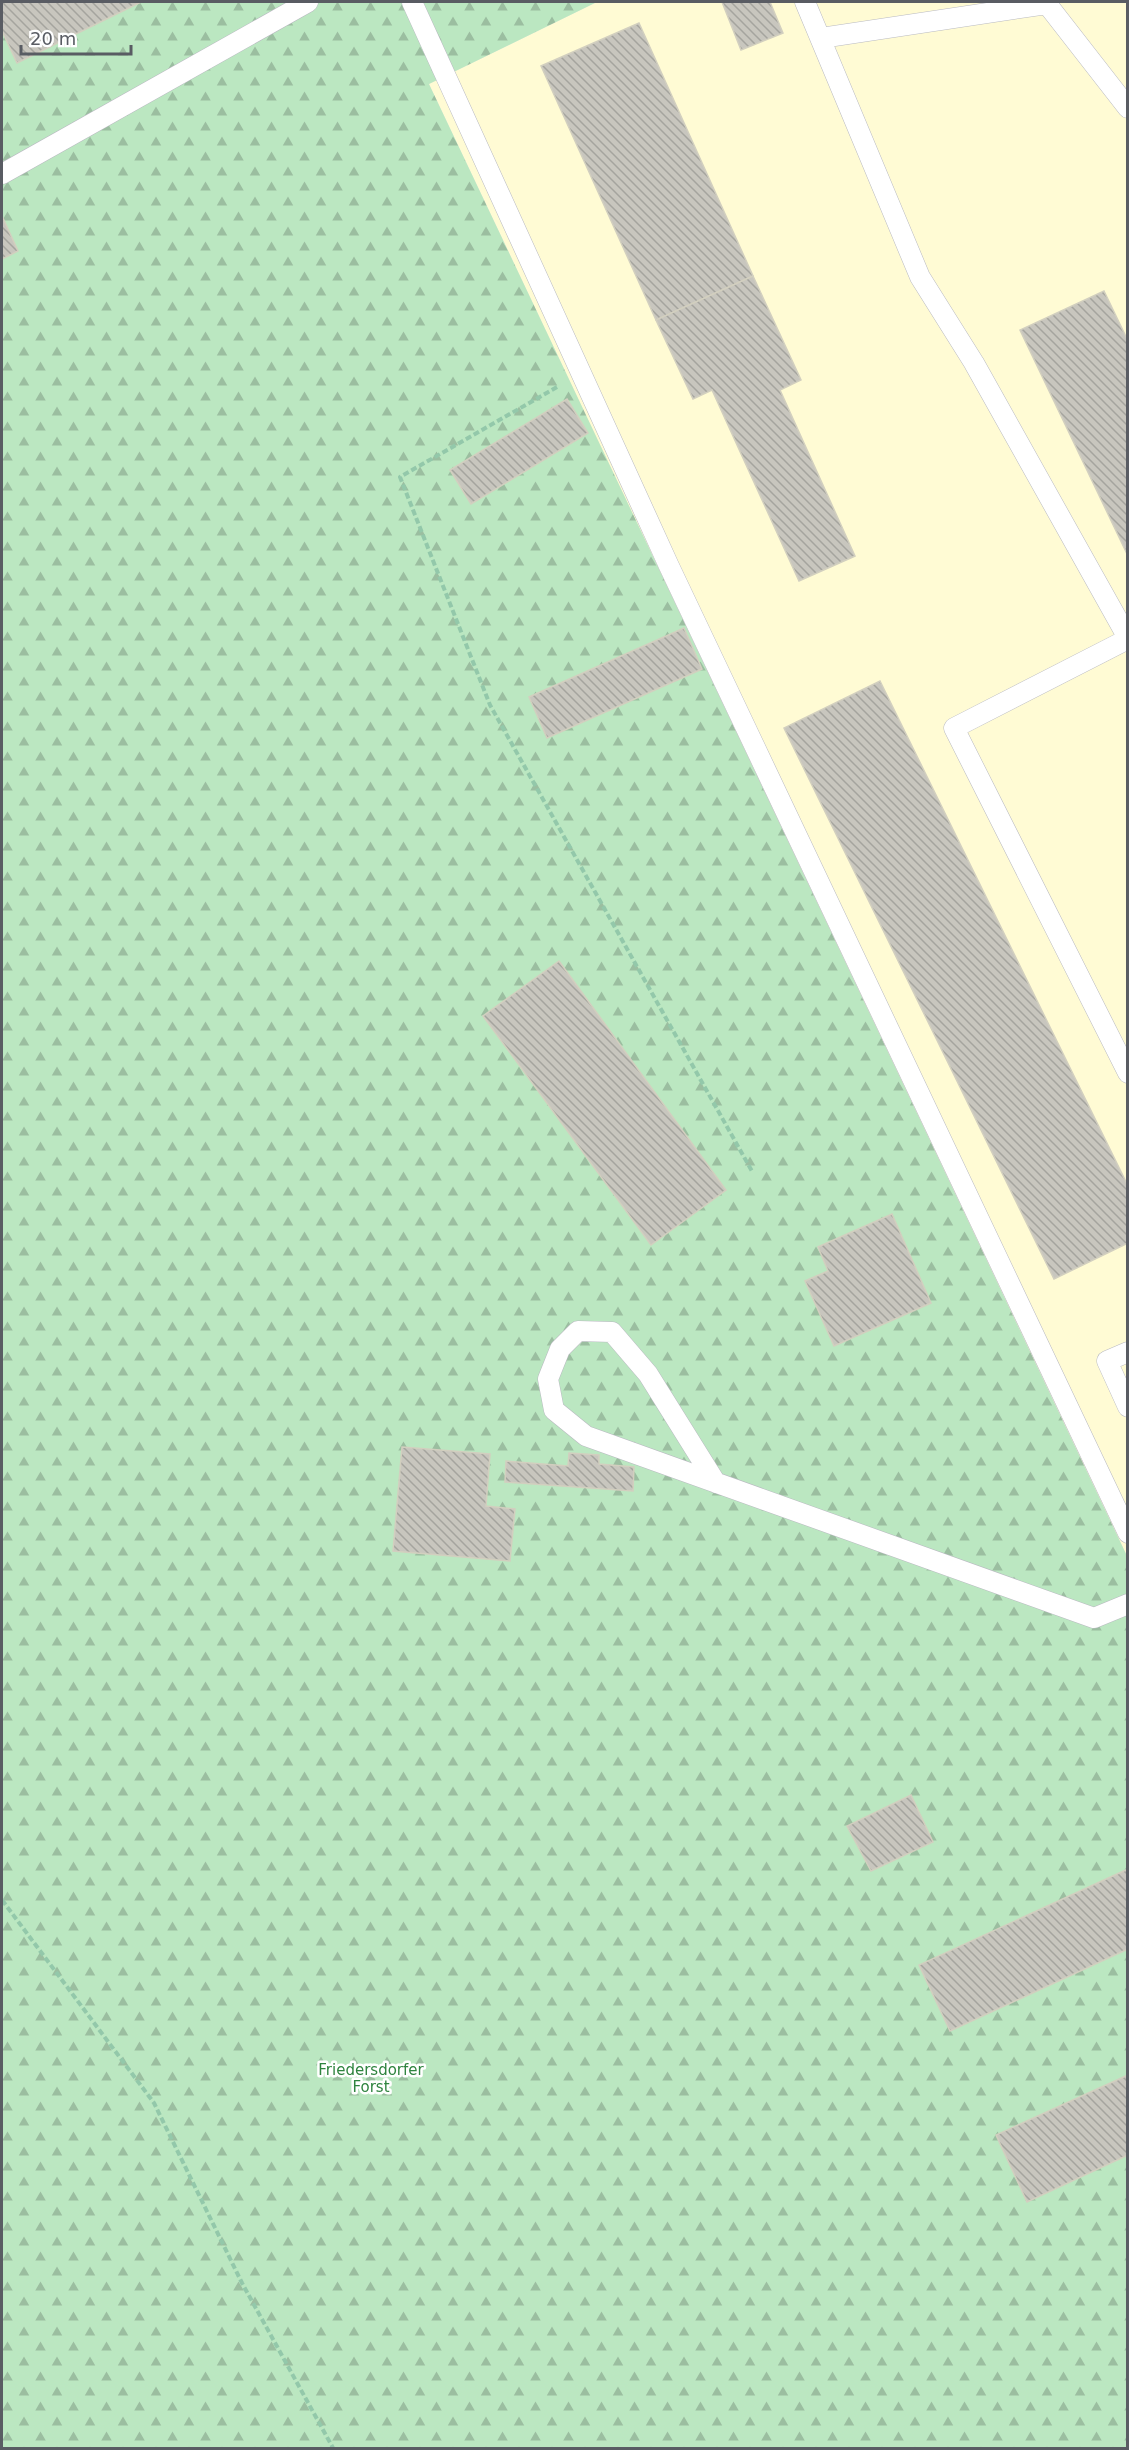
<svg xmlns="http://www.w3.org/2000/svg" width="1129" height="2450" viewBox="0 0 1129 2450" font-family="'DejaVu Sans',sans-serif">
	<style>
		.commercial { fill: #fffbd4 }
		.forest { fill: url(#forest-firs) }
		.building { fill: url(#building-back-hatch); stroke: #d2cfbf; stroke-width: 1.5 }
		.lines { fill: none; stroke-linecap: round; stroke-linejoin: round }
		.lane-casing { stroke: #b9bac1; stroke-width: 21 }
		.path { stroke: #93c8aa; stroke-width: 4; stroke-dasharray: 6 3; stroke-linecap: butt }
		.lane { stroke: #fff; stroke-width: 20 }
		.labels { text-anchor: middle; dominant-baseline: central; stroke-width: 5; stroke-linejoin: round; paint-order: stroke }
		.park-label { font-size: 15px; fill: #2f843f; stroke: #fff }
	</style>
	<defs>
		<pattern id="forest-firs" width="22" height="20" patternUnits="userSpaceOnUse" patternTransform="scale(1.5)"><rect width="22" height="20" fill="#bbe7c1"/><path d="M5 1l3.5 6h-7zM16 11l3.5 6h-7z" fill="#9bbea0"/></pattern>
		<pattern id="building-back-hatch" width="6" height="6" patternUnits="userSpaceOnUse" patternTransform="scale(1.5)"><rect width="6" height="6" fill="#c8c6be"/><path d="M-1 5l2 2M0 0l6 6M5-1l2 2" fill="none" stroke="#a5a49e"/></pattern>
	</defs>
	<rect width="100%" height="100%" fill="#edece1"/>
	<path class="commercial" d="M 597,2 L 1127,2 L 1127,1556 L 429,84 Z"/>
	<path class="forest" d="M 2,2 L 597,2 L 429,84 L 1127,1556 L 1127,2448 L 2,2448 Z"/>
	<g class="building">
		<path d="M 2,2 L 141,2 L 17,63 L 2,31 Z"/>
		<path d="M 722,2 L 770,2 L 783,33 L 741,50 Z"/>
		<path d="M 639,23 L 753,276 L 656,320 L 541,66 Z"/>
		<path d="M 2,216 L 18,251 L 2,259 Z"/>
		<path d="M 753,276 L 801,380 L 780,390 L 855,556 L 799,581 L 712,390 L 693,399 L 656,320 Z"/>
		<path d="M 1104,291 L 1128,341 L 1128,556 L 1020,330 Z"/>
		<path d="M 567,399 L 588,433 L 471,504 L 450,470 Z"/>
		<path d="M 684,628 L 702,669 L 547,738 L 529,697 Z"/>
		<path d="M 880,681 L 1128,1186 L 1128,1243 L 1054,1279 L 784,728 Z"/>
		<path d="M 559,961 L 726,1190 L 651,1245 L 483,1016 Z"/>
		<path d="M 892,1214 L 931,1303 L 834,1346 L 805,1281 L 828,1271 L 818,1247 Z"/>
		<path d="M 402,1447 L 490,1454 L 486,1506 L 515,1509 L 510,1561 L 393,1551 Z"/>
		<path d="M 569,1453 L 599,1455 L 599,1464 L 634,1467 L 633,1491 L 505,1482 L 506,1461 L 568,1466 Z"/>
		<path d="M 911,1795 L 933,1842 L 871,1871 L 847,1826 Z"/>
		<path d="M 1128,1869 L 1128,1949 L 950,2031 L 919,1965 Z"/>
		<path d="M 1128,2075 L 1128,2155 L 1027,2202 L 996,2135 Z"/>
	</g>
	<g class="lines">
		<defs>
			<g id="lane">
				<path d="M 412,2 L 669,566 L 1128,1533"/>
				<path d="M 805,2 L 920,277 L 974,363 L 1128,638"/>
				<path d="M 821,38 L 1047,4 L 1128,108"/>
				<path d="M 2,174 L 308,2"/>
				<path d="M 1128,639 L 954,728 L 1128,1073"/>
				<path d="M 1128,1352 L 1107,1361 L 1128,1407"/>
				<path d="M 716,1483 L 648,1374 L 612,1332 L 578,1331 L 560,1349 L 548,1379 L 554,1410 L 586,1436 L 1094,1618 L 1128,1604"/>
			</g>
		</defs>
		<use href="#lane" class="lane-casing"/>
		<g class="path">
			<path d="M 557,387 L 400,477 L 490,705 L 753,1173"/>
			<path d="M 2,1900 L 154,2103 L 242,2283 L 333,2448"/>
		</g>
		<use href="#lane" class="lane"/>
	</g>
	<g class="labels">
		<g class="park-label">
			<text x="371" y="2070">Friedersdorfer<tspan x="371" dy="17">Forst</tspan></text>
		</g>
	</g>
	<rect width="1129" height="2450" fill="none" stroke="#595c63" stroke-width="6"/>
	<path d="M21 45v9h110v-9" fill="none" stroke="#595c63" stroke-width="3"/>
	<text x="30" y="45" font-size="18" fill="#595c63" stroke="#ffffff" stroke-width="4.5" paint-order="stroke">20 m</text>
</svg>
